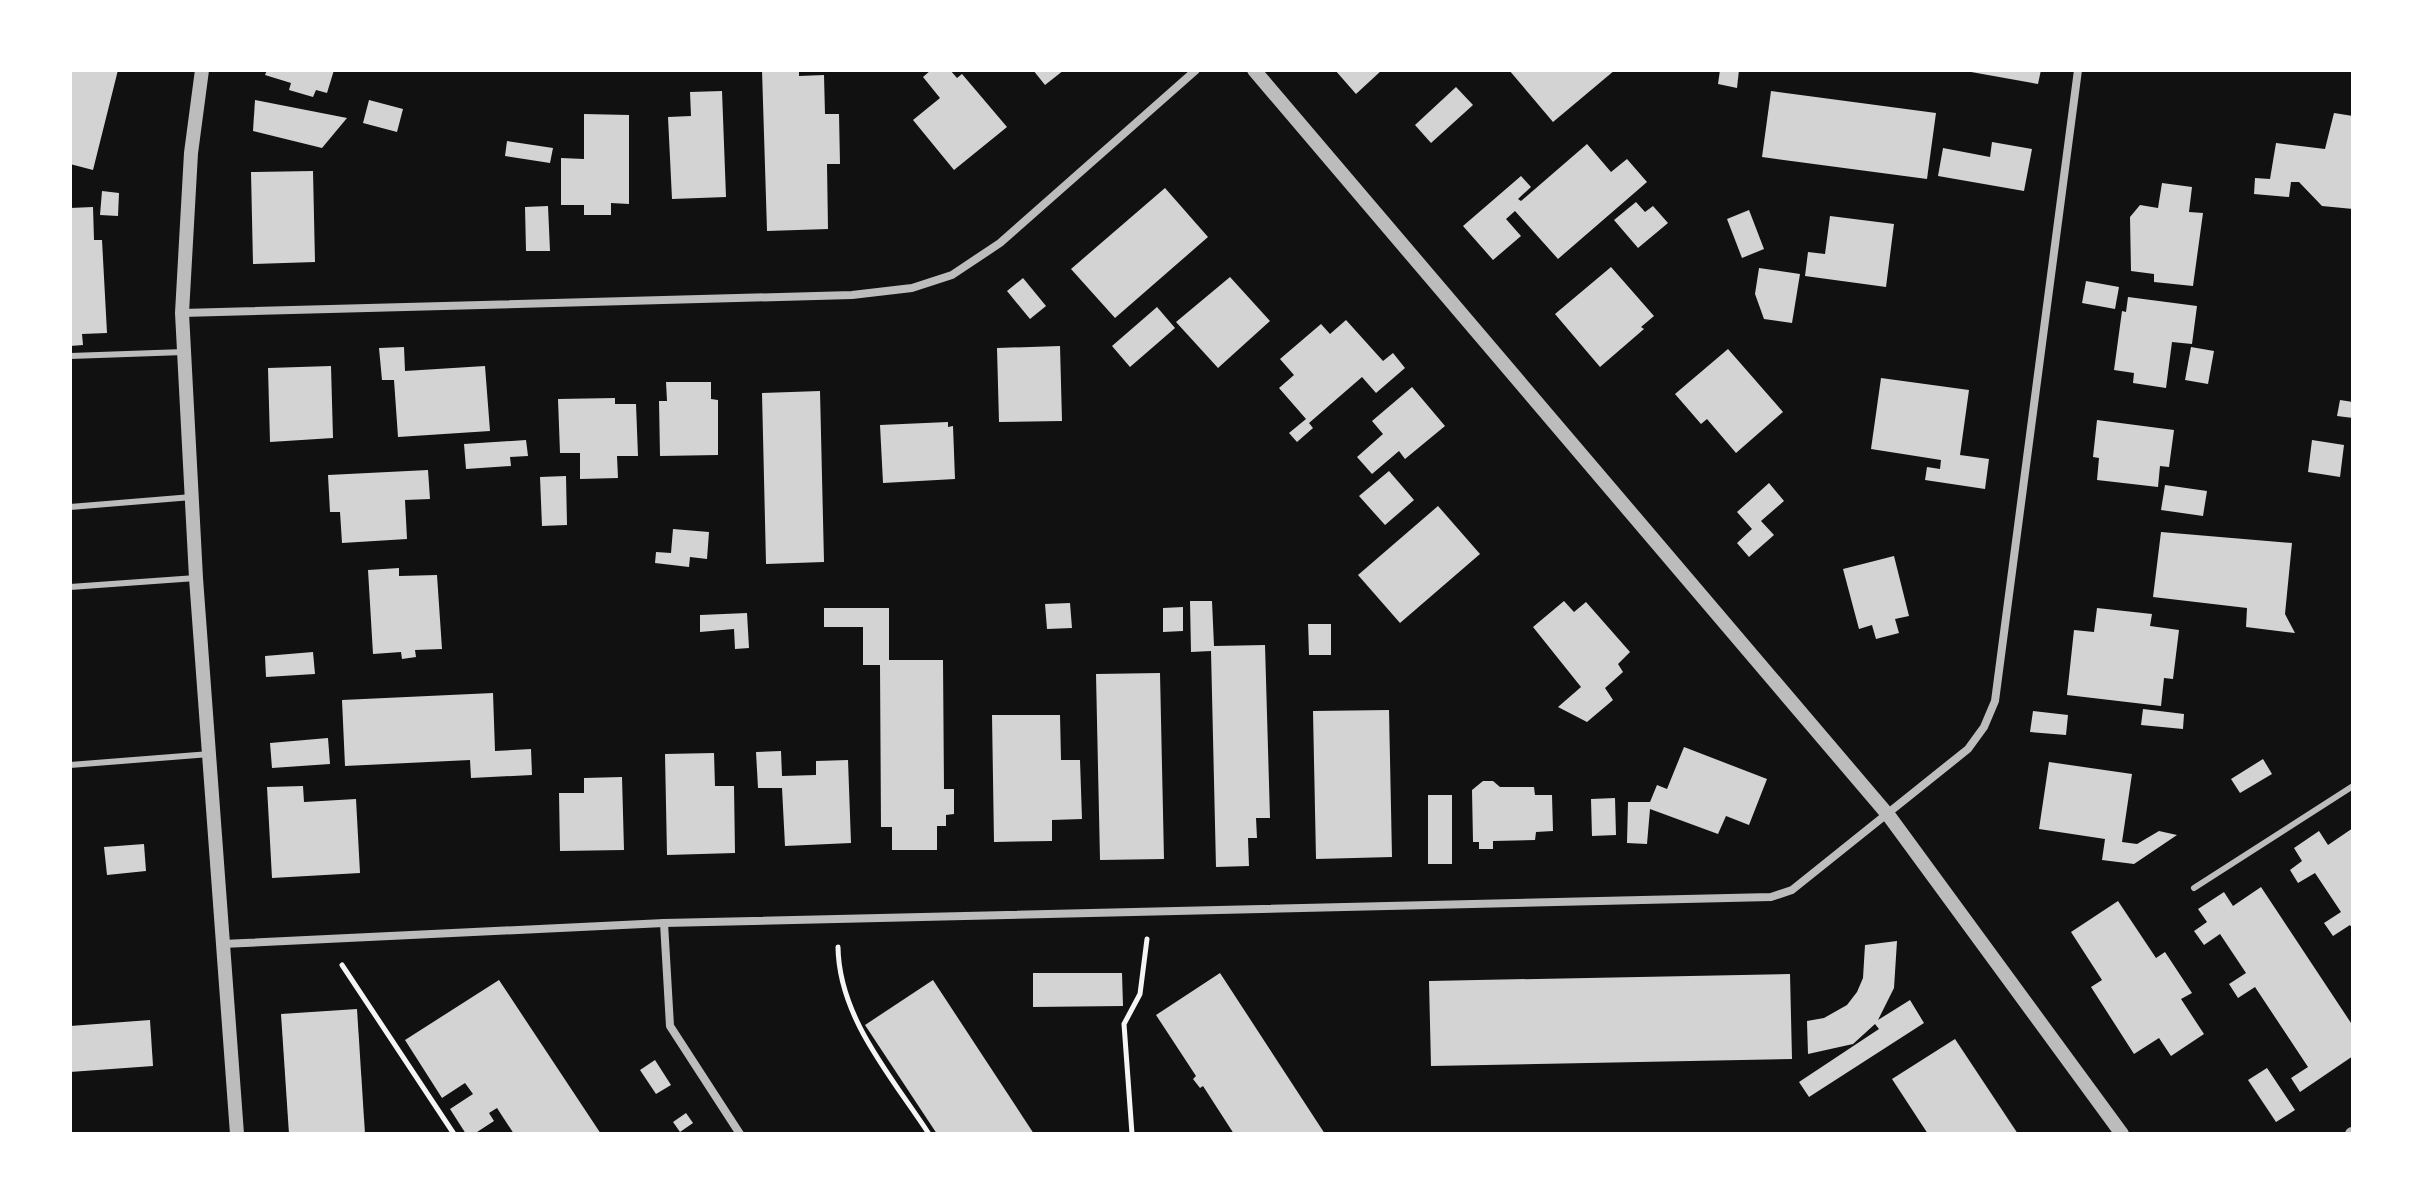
<svg xmlns="http://www.w3.org/2000/svg" width="2423" height="1204" viewBox="0 0 2423 1204" font-family="Signika,sans-serif">
	<style>
		.building { fill: #d3d3d3 }
		.lines { fill: none; stroke-linecap: round; stroke-linejoin: round }
		.path { stroke: #f5f5f5; stroke-width: 5 }
		.service { stroke: #bcbcbc; stroke-width: 6 }
		.minor { stroke: #bcbcbc; stroke-width: 8 }
		.tertiary { stroke: #bcbcbc; stroke-width: 14 }
	</style>
	<rect width="100%" height="100%" fill="#111"/>
	<g class="building">
		<path d="M 70,70 L 118,70 L 93,170 L 70,164 Z"/>
		<path d="M 267,70 L 334,70 L 327,93 L 316,90 L 313,97 L 289,90 L 291,83 L 265,75 Z"/>
		<path d="M 762,70 L 799,70 L 799,76 L 824,75 L 825,114 L 839,114 L 840,164 L 827,164 L 828,229 L 767,231 Z"/>
		<path d="M 931,70 L 950,70 L 957,78 L 962,74 L 1007,127 L 954,170 L 913,120 L 940,98 L 923,77 Z"/>
		<path d="M 1033,70 L 1064,70 L 1045,85 Z"/>
		<path d="M 1335,70 L 1382,70 L 1356,94 Z"/>
		<path d="M 1509,70 L 1615,70 L 1553,122 Z"/>
		<path d="M 1720,70 L 1739,70 L 1737,88 L 1718,84 Z"/>
		<path d="M 1960,70 L 2041,70 L 2038,84 Z"/>
		<path d="M 1456,87 L 1473,105 L 1431,143 L 1415,125 Z"/>
		<path d="M 722,91 L 726,197 L 672,199 L 668,117 L 691,116 L 690,92 Z"/>
		<path d="M 1771,91 L 1936,113 L 1927,179 L 1762,157 Z"/>
		<path d="M 255,100 L 347,118 L 322,148 L 253,131 Z"/>
		<path d="M 369,100 L 403,109 L 397,132 L 363,123 Z"/>
		<path d="M 2334,113 L 2353,116 L 2353,209 L 2322,206 L 2299,182 L 2291,182 L 2289,197 L 2254,194 L 2255,178 L 2270,179 L 2276,143 L 2325,149 Z"/>
		<path d="M 584,114 L 629,115 L 629,204 L 611,203 L 611,215 L 584,215 L 584,205 L 561,205 L 561,158 L 584,159 Z"/>
		<path d="M 507,141 L 553,148 L 550,163 L 505,156 Z"/>
		<path d="M 1992,142 L 2032,149 L 2024,191 L 1938,176 L 1943,148 L 1990,157 Z"/>
		<path d="M 1587,144 L 1611,172 L 1627,159 L 1647,182 L 1558,259 L 1515,211 L 1506,219 L 1521,236 L 1493,260 L 1463,226 L 1521,176 L 1531,187 L 1518,199 L 1521,201 Z"/>
		<path d="M 313,171 L 315,262 L 253,264 L 251,172 Z"/>
		<path d="M 2162,183 L 2192,187 L 2189,212 L 2203,213 L 2193,286 L 2154,282 L 2154,274 L 2131,271 L 2130,217 L 2140,205 L 2158,208 Z"/>
		<path d="M 1165,188 L 1208,237 L 1115,318 L 1071,269 Z"/>
		<path d="M 102,191 L 119,193 L 118,216 L 100,215 Z"/>
		<path d="M 1636,202 L 1645,212 L 1653,206 L 1668,223 L 1638,248 L 1614,220 Z"/>
		<path d="M 548,206 L 550,251 L 526,251 L 525,207 Z"/>
		<path d="M 93,207 L 94,240 L 102,240 L 107,333 L 82,334 L 83,345 L 70,346 L 70,208 Z"/>
		<path d="M 1749,210 L 1764,249 L 1742,258 L 1727,219 Z"/>
		<path d="M 1830,216 L 1894,224 L 1886,287 L 1805,276 L 1808,252 L 1825,254 Z"/>
		<path d="M 1611,267 L 1654,316 L 1641,327 L 1644,329 L 1600,367 L 1555,314 Z"/>
		<path d="M 1759,268 L 1800,274 L 1792,323 L 1764,319 L 1755,294 Z"/>
		<path d="M 1230,277 L 1270,321 L 1218,368 L 1176,322 Z"/>
		<path d="M 1023,278 L 1046,306 L 1030,319 L 1007,291 Z"/>
		<path d="M 2086,281 L 2119,287 L 2115,309 L 2082,303 Z"/>
		<path d="M 2128,297 L 2197,306 L 2192,344 L 2172,342 L 2166,388 L 2133,383 L 2134,373 L 2114,370 L 2122,311 L 2126,312 Z"/>
		<path d="M 1157,307 L 1175,328 L 1130,367 L 1112,346 Z"/>
		<path d="M 1346,320 L 1383,361 L 1393,353 L 1405,368 L 1376,393 L 1362,377 L 1309,423 L 1313,428 L 1297,442 L 1289,433 L 1306,419 L 1279,388 L 1294,375 L 1280,359 L 1321,324 L 1330,334 Z"/>
		<path d="M 1060,346 L 1062,421 L 999,422 L 997,348 Z"/>
		<path d="M 404,347 L 405,371 L 485,366 L 490,431 L 398,437 L 394,380 L 382,380 L 379,348 Z"/>
		<path d="M 2191,347 L 2214,351 L 2208,384 L 2185,380 Z"/>
		<path d="M 1728,349 L 1783,412 L 1736,453 L 1707,419 L 1701,424 L 1675,394 Z"/>
		<path d="M 331,366 L 333,438 L 270,442 L 268,368 Z"/>
		<path d="M 1881,378 L 1969,390 L 1960,455 L 1989,459 L 1985,489 L 1925,480 L 1927,467 L 1940,469 L 1941,460 L 1871,449 Z"/>
		<path d="M 666,382 L 711,382 L 711,399 L 718,400 L 718,455 L 660,456 L 659,401 L 667,401 Z"/>
		<path d="M 1412,387 L 1445,426 L 1405,459 L 1399,451 L 1372,474 L 1357,457 L 1383,434 L 1372,421 Z"/>
		<path d="M 820,391 L 824,562 L 766,564 L 762,393 Z"/>
		<path d="M 615,398 L 615,404 L 636,404 L 638,456 L 617,456 L 618,478 L 580,479 L 580,453 L 560,453 L 558,399 Z"/>
		<path d="M 2340,400 L 2353,402 L 2353,418 L 2337,416 Z"/>
		<path d="M 2097,420 L 2174,430 L 2169,467 L 2160,466 L 2158,487 L 2097,480 L 2099,458 L 2093,457 Z"/>
		<path d="M 948,422 L 948,427 L 953,426 L 955,479 L 883,483 L 880,425 Z"/>
		<path d="M 526,440 L 528,456 L 510,457 L 511,466 L 466,469 L 464,444 Z"/>
		<path d="M 2312,440 L 2344,445 L 2340,477 L 2308,472 Z"/>
		<path d="M 428,470 L 430,499 L 405,500 L 407,539 L 342,543 L 340,512 L 330,512 L 328,475 Z"/>
		<path d="M 1389,471 L 1414,500 L 1385,525 L 1359,496 Z"/>
		<path d="M 566,476 L 567,525 L 542,526 L 540,477 Z"/>
		<path d="M 1769,483 L 1784,501 L 1761,521 L 1774,535 L 1749,557 L 1737,543 L 1752,529 L 1737,512 Z"/>
		<path d="M 2165,485 L 2207,491 L 2203,516 L 2161,510 Z"/>
		<path d="M 1438,506 L 1480,554 L 1400,623 L 1358,575 Z"/>
		<path d="M 673,529 L 709,532 L 707,559 L 690,557 L 689,567 L 655,563 L 656,552 L 671,553 Z"/>
		<path d="M 2161,532 L 2292,543 L 2285,614 L 2295,633 L 2246,627 L 2247,608 L 2153,597 Z"/>
		<path d="M 1894,556 L 1909,616 L 1895,619 L 1899,633 L 1876,639 L 1872,625 L 1859,629 L 1843,569 Z"/>
		<path d="M 399,568 L 399,576 L 437,575 L 442,649 L 415,650 L 416,657 L 402,659 L 401,652 L 373,654 L 368,570 Z"/>
		<path d="M 1190,601 L 1212,601 L 1214,646 L 1265,645 L 1270,818 L 1256,818 L 1257,838 L 1248,838 L 1249,866 L 1216,867 L 1211,651 L 1191,652 Z"/>
		<path d="M 1564,601 L 1574,612 L 1586,602 L 1630,652 L 1618,664 L 1623,672 L 1605,688 L 1613,700 L 1587,722 L 1558,707 L 1581,687 L 1533,627 Z"/>
		<path d="M 1070,603 L 1072,628 L 1047,629 L 1045,604 Z"/>
		<path d="M 1183,607 L 1183,631 L 1163,632 L 1163,608 Z"/>
		<path d="M 824,608 L 889,608 L 889,660 L 943,660 L 944,789 L 954,789 L 954,814 L 946,815 L 946,826 L 937,826 L 937,850 L 892,850 L 892,827 L 881,827 L 880,665 L 863,665 L 863,627 L 824,627 Z"/>
		<path d="M 2097,608 L 2152,614 L 2150,626 L 2179,630 L 2173,679 L 2164,678 L 2161,706 L 2067,695 L 2074,630 L 2094,632 Z"/>
		<path d="M 747,613 L 749,648 L 735,649 L 734,629 L 700,632 L 700,615 Z"/>
		<path d="M 1308,624 L 1331,624 L 1331,655 L 1309,655 Z"/>
		<path d="M 313,652 L 315,674 L 266,677 L 265,656 Z"/>
		<path d="M 1160,673 L 1164,859 L 1100,860 L 1096,674 Z"/>
		<path d="M 493,693 L 495,751 L 531,749 L 532,775 L 471,778 L 470,760 L 345,766 L 342,700 Z"/>
		<path d="M 2143,709 L 2184,714 L 2183,729 L 2141,725 Z"/>
		<path d="M 1389,710 L 1392,857 L 1316,859 L 1313,711 Z"/>
		<path d="M 2033,711 L 2068,715 L 2066,735 L 2030,732 Z"/>
		<path d="M 992,715 L 1060,715 L 1061,760 L 1080,760 L 1082,819 L 1052,820 L 1052,841 L 994,842 Z"/>
		<path d="M 328,738 L 330,764 L 272,768 L 270,743 Z"/>
		<path d="M 1684,747 L 1767,779 L 1749,825 L 1726,816 L 1718,834 L 1650,809 L 1647,844 L 1627,843 L 1628,802 L 1650,802 L 1657,785 L 1667,789 Z"/>
		<path d="M 781,751 L 782,776 L 816,775 L 816,761 L 848,760 L 851,843 L 785,846 L 782,788 L 758,788 L 756,752 Z"/>
		<path d="M 714,753 L 715,786 L 734,786 L 735,853 L 667,855 L 665,754 Z"/>
		<path d="M 2263,759 L 2272,774 L 2240,793 L 2231,779 Z"/>
		<path d="M 2049,762 L 2132,774 L 2122,842 L 2137,844 L 2159,831 L 2177,835 L 2134,864 L 2102,860 L 2105,839 L 2039,829 Z"/>
		<path d="M 622,777 L 624,850 L 560,851 L 559,793 L 584,793 L 584,778 Z"/>
		<path d="M 1483,781 L 1493,781 L 1500,787 L 1534,787 L 1535,795 L 1552,795 L 1553,831 L 1536,832 L 1535,840 L 1493,841 L 1493,849 L 1479,849 L 1479,842 L 1473,842 L 1472,790 Z"/>
		<path d="M 303,786 L 304,802 L 356,799 L 360,873 L 272,878 L 267,787 Z"/>
		<rect x="1428" y="795" width="24" height="69"/>
		<path d="M 1615,798 L 1616,835 L 1592,836 L 1591,799 Z"/>
		<path d="M 2353,828 L 2353,930 L 2350,925 L 2333,936 L 2324,923 L 2341,912 L 2315,873 L 2298,883 L 2290,870 L 2302,861 L 2294,848 L 2319,831 L 2328,845 Z"/>
		<path d="M 144,844 L 146,871 L 107,875 L 104,847 Z"/>
		<path d="M 2261,887 L 2353,1026 L 2353,1056 L 2300,1092 L 2291,1078 L 2308,1067 L 2255,987 L 2238,998 L 2229,984 L 2246,973 L 2220,934 L 2204,945 L 2194,931 L 2207,922 L 2198,909 L 2224,892 L 2233,906 Z"/>
		<path d="M 2118,901 L 2156,958 L 2165,952 L 2192,993 L 2181,999 L 2204,1034 L 2171,1056 L 2159,1038 L 2134,1054 L 2091,987 L 2102,980 L 2071,932 Z"/>
		<path d="M 1897,941 L 1894,988 L 1878,1020 L 1910,1000 L 1924,1023 L 1809,1097 L 1799,1082 L 1879,1029 L 1875,1024 L 1853,1044 L 1808,1054 L 1807,1021 L 1824,1018 L 1847,1005 L 1857,992 L 1863,978 L 1865,945 Z"/>
		<path d="M 1033,973 L 1122,973 L 1123,1006 L 1033,1007 Z"/>
		<path d="M 1220,973 L 1325,1134 L 1234,1134 L 1203,1086 L 1200,1088 L 1193,1079 L 1196,1076 L 1156,1015 Z"/>
		<path d="M 1790,974 L 1792,1059 L 1431,1066 L 1429,981 Z"/>
		<path d="M 499,980 L 601,1134 L 514,1134 L 497,1108 L 489,1113 L 494,1121 L 474,1134 L 466,1134 L 450,1109 L 473,1094 L 465,1083 L 442,1098 L 405,1040 Z"/>
		<path d="M 933,980 L 1034,1134 L 937,1134 L 865,1025 Z"/>
		<path d="M 357,1009 L 365,1134 L 289,1134 L 281,1014 Z"/>
		<path d="M 150,1020 L 153,1066 L 70,1072 L 70,1026 Z"/>
		<path d="M 1955,1039 L 2018,1134 L 1928,1134 L 1892,1079 Z"/>
		<path d="M 655,1060 L 671,1085 L 656,1094 L 640,1070 Z"/>
		<path d="M 2267,1068 L 2295,1110 L 2276,1122 L 2248,1080 Z"/>
		<path d="M 686,1113 L 693,1123 L 680,1132 L 673,1122 Z"/>
	</g>
	<g class="lines">
		<g class="path">
			<path d="M 838,947 C 839,1018 892,1077 929,1134"/>
			<path d="M 342,965 L 454,1134"/>
			<path d="M 1132,1134 L 1124,1024 L 1140,994 L 1147,939"/>
		</g>
		<g class="service">
			<path d="M 70,356 L 184,352"/>
			<path d="M 70,507 L 192,497"/>
			<path d="M 70,587 L 196,578"/>
			<path d="M 70,765 L 210,754"/>
			<path d="M 2194,888 L 2353,786"/>
		</g>
		<g class="minor">
			<path d="M 182,313 L 852,295 L 912,288 L 952,275 L 1000,243 L 1196,70"/>
			<path d="M 664,923 L 670,1026 L 740,1134"/>
			<path d="M 222,944 L 664,923 L 1771,897 L 1792,890 L 1968,749 L 1984,727 L 1995,701 L 2078,70"/>
		</g>
		<g class="tertiary">
			<path d="M 202,70 L 191,153 L 182,313 L 196,578 L 237,1134"/>
			<path d="M 1254,70 L 1889,816 L 2122,1134"/>
			<path d="M 2352,1134 L 2353,1134"/>
		</g>
	</g>
	<rect width="2423" height="1204" fill="none" stroke="#ffffff" stroke-width="144"/>
</svg>
